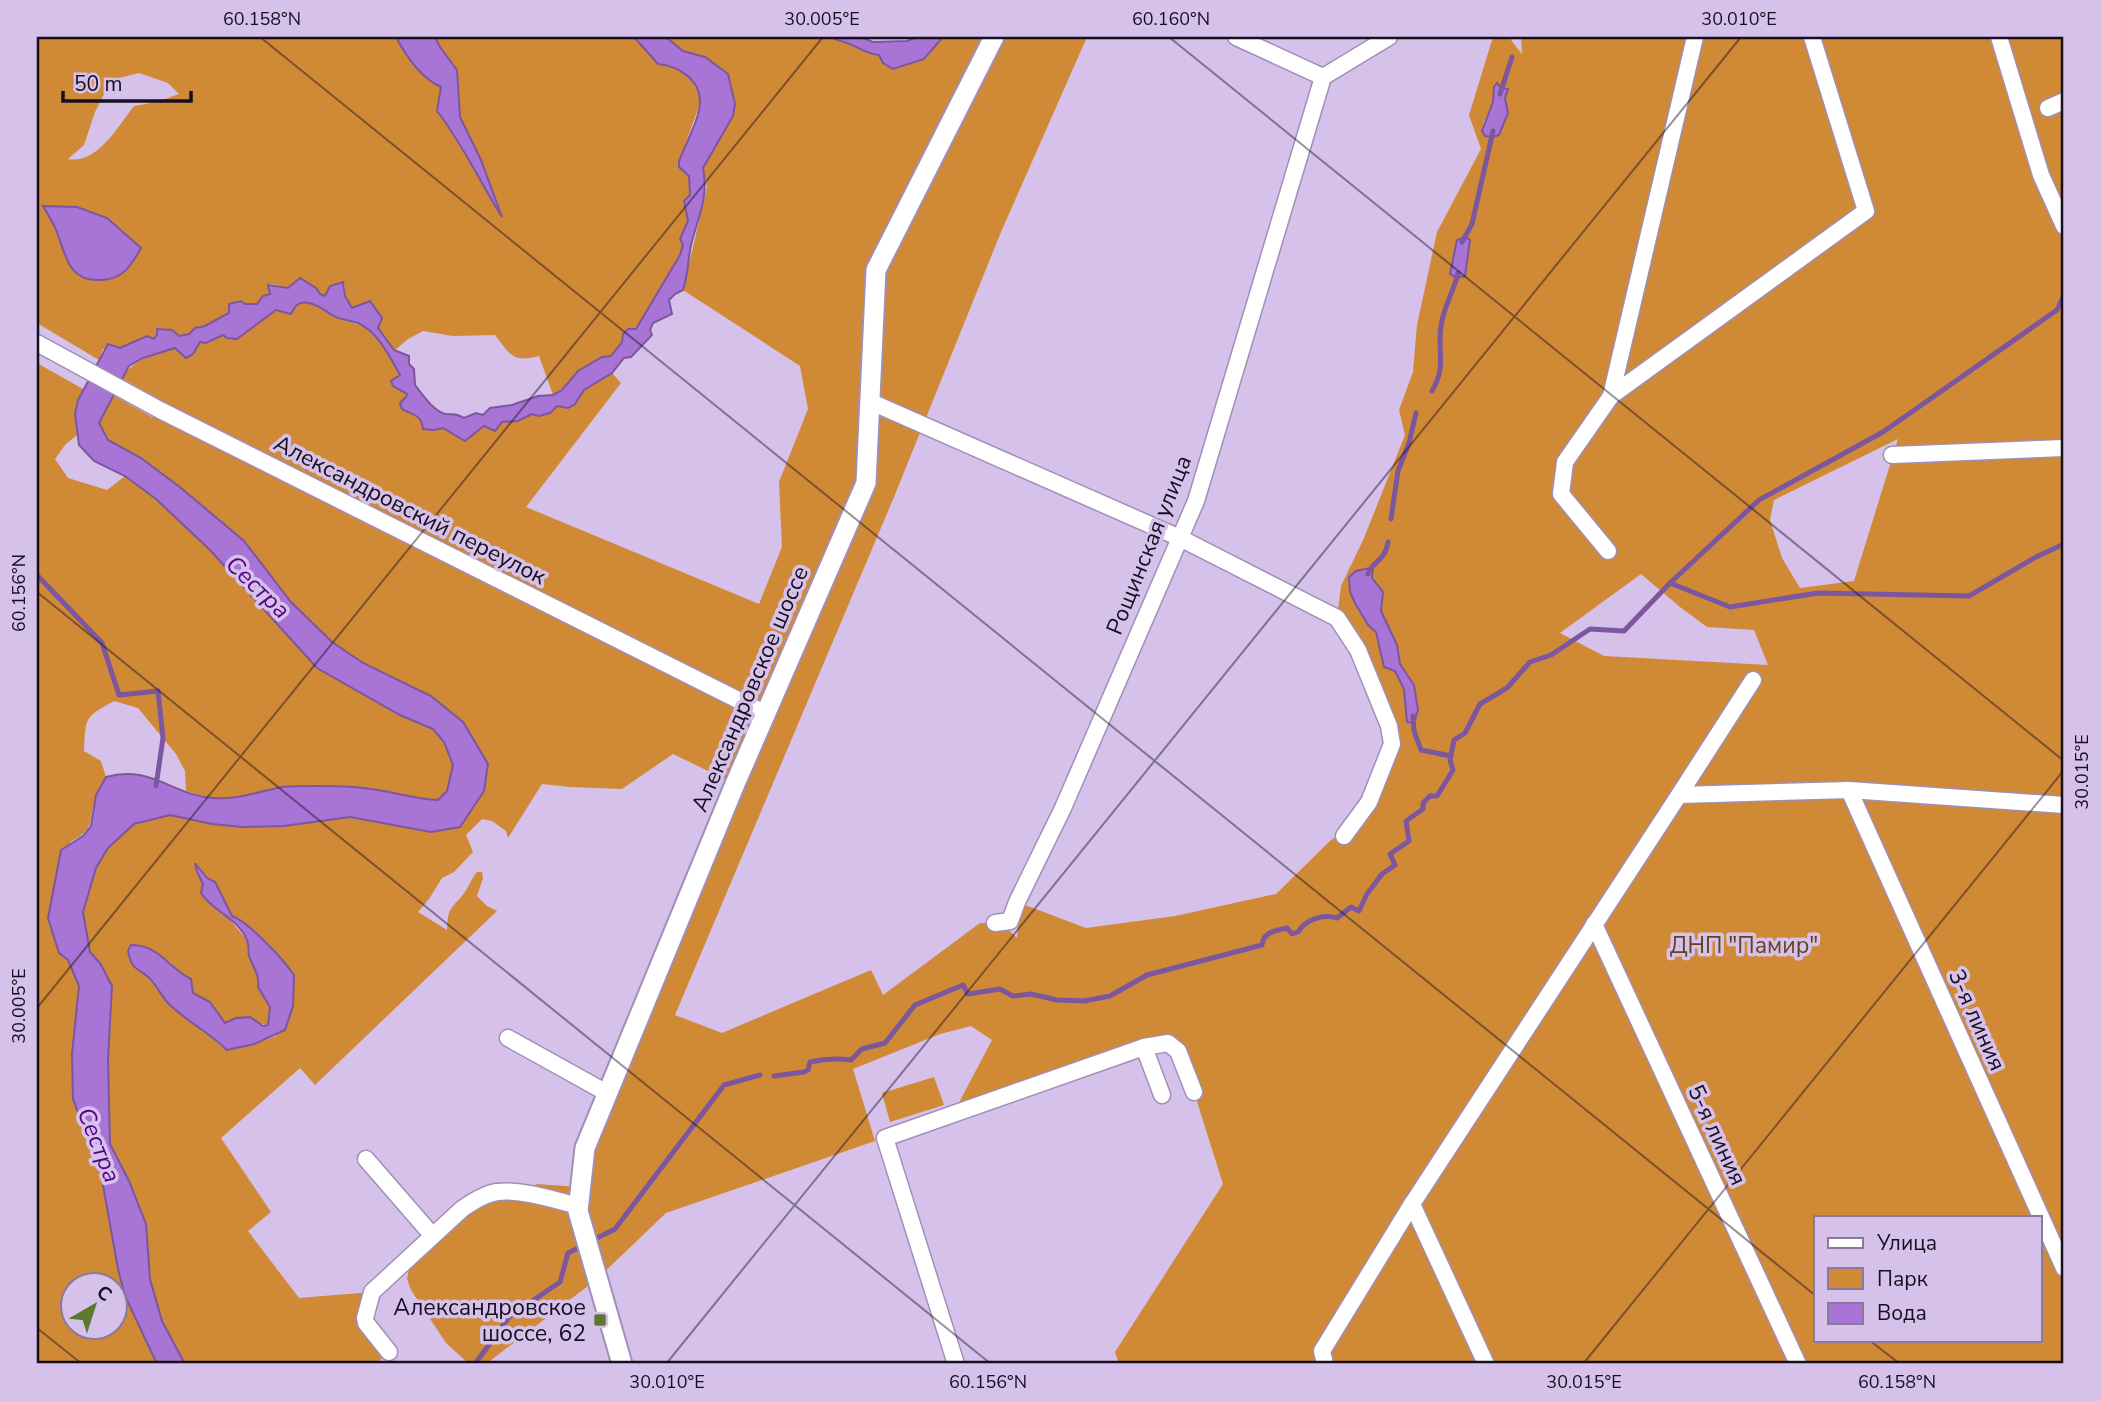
<svg xmlns="http://www.w3.org/2000/svg" width="2101" height="1401" viewBox="0 0 2101 1401" font-family="'Nunito Sans',sans-serif">
	<style>
		.green { fill: #d08935; fill-rule: evenodd }
		.water { fill: #a874d6; stroke: #7c569f; stroke-width: 2 }
		.lines { fill: none; stroke-linecap: round; stroke-linejoin: round }
		.stream { stroke: #7c569f; stroke-width: 5 }
		.minor-casing { stroke: #a28eb6; stroke-width: 19 }
		.tertiary-casing { stroke: #a28eb6; stroke-width: 23 }
		.minor { stroke: #fff; stroke-width: 16 }
		.tertiary { stroke: #fff; stroke-width: 19 }
		.ticks { fill: none; stroke: #160f1e; stroke-width: 2; stroke-opacity: 0.45 }
		.poi-dot { fill: #5c792d; stroke: #d6c1eb; stroke-width: 2.5 }
		.labels { text-anchor: middle; dominant-baseline: central; stroke-width: 7; stroke-linejoin: round; paint-order: stroke }
		.street-label { font-size: 23px; fill: #160f1e; stroke: #d6c1eb }
		.park-label { font-size: 23px; fill: #64421b; stroke: #d6c1eb }
		.poi-label { font-size: 23px; fill: #160f1e; stroke: #d6c1eb; text-anchor: end }
		.water-label { font-size: 24px; font-style: italic; fill: #550382; stroke: #d6c1eb }
		.neatline { fill: none; stroke: #160f1e; stroke-width: 2.5 }
		.ticks-label { font-size: 18px; text-anchor: middle; fill: #160f1e }
	</style>
	<rect width="100%" height="100%" fill="#d6c1eb"/>
	<g class="green">
		<path d="M 37,37 L 396,37 C 406,56 421,78 441,87 L 438,111 C 461,142 479,179 500,213 L 481,160 L 460,117 L 457,70 L 440,47 L 435,37 L 634,37 L 658,63 C 683,66 693,78 701,101 L 679,161 L 679,167 L 689,175 L 690,195 L 684,201 L 688,221 L 680,239 L 683,245 L 680,255 L 635,330 L 623,334 L 622,342 L 611,356 C 584,359 572,385 553,395 L 539,356 C 512,363 510,354 495,335 L 453,336 L 423,331 L 408,339 L 394,351 L 378,328 L 379,315 L 371,301 L 352,308 L 345,296 L 345,285 L 330,286 L 326,296 L 272,284 L 268,285 L 270,294 L 263,296 L 258,304 L 245,304 L 241,301 L 229,304 L 229,313 L 205,326 L 195,328 L 189,334 L 179,336 L 172,330 L 157,329 L 157,336 L 154,339 L 147,336 L 120,348 L 103,349 L 99,360 L 37,323 ZM 139,73 L 168,83 L 179,94 L 157,102 L 134,106 C 119,125 97,165 68,159 L 84,145 L 95,112 L 111,80 Z"/>
		<path d="M 666,37 L 831,37 C 837,41 840,40 847,43 C 859,47 866,54 879,55 L 883,63 L 893,68 L 924,59 L 943,37 L 1087,37 L 1001,232 L 894,497 L 675,1015 L 722,1033 L 871,970 L 883,995 L 980,923 L 995,923 L 998,930 L 1010,931 L 1017,938 L 1018,924 L 1012,919 L 1017,902 L 1086,928 L 1175,916 L 1276,894 L 1331,840 L 1348,830 L 1392,744 L 1337,618 L 1341,586 L 1364,538 L 1405,435 L 1399,410 L 1413,372 L 1417,325 L 1437,232 L 1481,149 L 1469,115 L 1493,37 L 1512,37 L 1511,40 L 1522,54 L 1521,37 L 2064,37 L 2064,1364 L 1119,1364 L 1115,1352 L 1223,1184 L 1194,1092 L 1168,1043 L 953,1114 L 992,1040 L 971,1026 L 940,1034 L 853,1069 L 875,1141 L 666,1213 L 597,1279 L 486,1364 L 469,1364 L 446,1343 L 411,1290 L 407,1279 L 412,1254 L 462,1209 L 520,1193 L 537,1184 L 580,1187 L 735,784 L 673,754 L 622,789 L 570,787 L 542,784 L 508,838 L 506,831 L 492,821 L 482,819 L 466,835 L 473,852 L 454,872 L 442,878 L 429,899 L 418,912 L 447,930 C 448,910 449,910 462,896 C 468,889 471,879 477,872 L 482,872 L 483,878 L 477,896 L 487,906 L 497,911 L 315,1085 L 300,1068 L 221,1138 L 271,1212 L 248,1231 L 299,1298 L 372,1292 L 365,1318 L 389,1352 L 376,1364 L 185,1364 L 162,1321 L 150,1279 L 146,1224 L 129,1181 L 110,1144 L 108,1059 L 112,986 L 100,963 L 90,953 L 83,912 L 96,868 L 108,848 L 134,824 L 170,815 L 212,824 L 243,827 L 284,826 L 350,817 L 432,832 L 460,827 L 484,791 L 488,764 L 463,722 L 431,696 L 363,663 L 332,642 L 291,602 L 243,541 L 181,488 L 141,458 L 108,440 L 98,423 L 113,395 L 152,417 L 160,414 L 760,704 L 163,408 L 161,400 L 121,378 C 135,359 154,354 175,348 L 186,358 L 193,354 L 200,342 L 207,343 L 223,335 L 237,339 L 276,310 L 286,312 L 302,302 L 325,308 L 333,316 L 365,327 L 385,348 L 400,375 L 397,378 L 407,393 L 409,412 L 416,414 L 434,430 L 443,428 L 464,441 L 485,426 L 502,422 L 518,421 L 532,414 L 550,413 L 557,406 L 575,404 L 584,390 L 612,373 L 621,383 L 526,507 L 759,604 L 782,547 L 779,482 L 808,409 L 800,366 L 683,290 L 707,187 L 703,168 L 733,116 L 735,104 L 728,74 L 705,57 L 683,50 ZM 1497,84 C 1513,101 1506,116 1499,135 L 1483,124 L 1493,102 L 1494,87 ZM 1898,439 L 1854,581 L 1800,588 L 1782,558 L 1770,520 L 1774,500 ZM 1373,570 L 1372,578 L 1383,598 L 1381,611 L 1397,645 L 1400,664 L 1414,685 L 1407,722 L 1404,689 L 1395,671 L 1384,666 L 1376,632 C 1360,619 1350,598 1349,577 L 1356,571 ZM 1641,574 L 1680,607 L 1707,627 L 1754,630 L 1768,665 L 1604,656 L 1560,633 ZM 197,872 L 215,882 L 232,916 C 246,921 264,938 274,950 C 279,957 281,962 289,968 L 276,1036 L 254,1044 L 227,1050 L 168,1003 L 147,976 L 169,961 L 181,974 L 191,979 L 193,993 L 210,1002 L 225,1024 L 236,1018 L 268,1025 L 270,1007 L 258,987 L 259,980 L 248,953 L 247,940 L 224,913 L 216,908 L 203,890 L 203,884 ZM 1816,1217 L 2040,1217 L 2040,1340 L 1816,1340 Z"/>
		<path d="M 37,363 L 83,389 L 75,414 L 77,435 L 65,445 L 55,459 L 68,478 L 107,490 L 125,476 L 156,499 L 210,550 L 317,668 L 400,715 L 433,729 L 444,742 L 453,765 L 447,791 L 438,800 L 284,787 L 238,798 L 211,798 L 186,791 L 185,771 L 176,754 L 138,708 L 114,701 C 83,718 86,718 84,751 L 101,761 L 106,777 C 103,783 98,790 96,797 C 87,821 97,829 70,842 L 68,960 L 79,986 L 72,1054 L 73,1099 L 101,1174 L 118,1269 L 125,1296 L 157,1364 L 37,1364 ZM 74,1286 L 116,1286 L 116,1328 L 74,1328 Z"/>
		<path d="M 934,1077 L 944,1105 L 890,1122 L 882,1093 Z"/>
	</g>
	<g class="water">
		<path d="M 396,37 L 435,37 L 440,47 L 457,70 L 460,117 L 481,160 L 502,217 C 480,182 462,143 437,111 L 441,87 C 421,78 406,56 396,37 Z"/>
		<path d="M 634,37 L 666,37 L 683,51 L 705,57 L 728,74 L 735,104 L 733,116 L 703,168 C 709,197 698,217 691,245 C 688,260 688,275 683,290 L 675,294 L 669,300 L 672,314 L 653,323 L 650,330 L 652,335 L 631,357 L 624,358 L 612,373 L 584,390 L 575,404 L 568,408 L 557,406 L 550,413 L 539,416 L 532,414 L 518,421 L 502,422 L 495,431 L 484,426 L 465,441 L 443,428 L 434,430 L 423,429 C 422,415 413,415 402,409 L 400,403 L 406,397 L 407,394 L 393,386 L 391,381 L 400,375 C 390,357 378,332 358,323 C 350,320 339,320 332,315 C 325,310 306,297 297,305 C 294,307 293,311 291,314 L 276,310 L 237,339 L 227,338 L 223,335 L 206,343 L 200,342 L 193,354 L 186,358 L 175,348 L 143,358 L 129,366 L 99,423 L 108,440 L 141,458 L 181,488 L 244,541 L 291,602 L 332,642 L 363,663 L 431,696 L 463,722 L 488,764 L 484,791 L 460,827 L 431,832 L 350,817 L 284,826 L 243,827 L 212,824 L 170,815 L 134,824 L 108,848 L 96,868 L 83,912 L 90,952 L 100,963 L 112,986 L 108,1059 L 110,1144 L 129,1181 L 146,1224 L 150,1279 L 162,1321 L 185,1364 L 157,1364 L 125,1296 L 118,1269 L 101,1174 L 73,1099 L 72,1054 L 79,986 L 68,960 L 59,953 L 48,918 L 61,850 L 83,836 L 91,826 L 96,795 L 106,777 C 151,764 173,796 214,798 C 238,800 259,791 283,787 C 293,786 304,786 315,786 C 331,786 348,786 363,788 C 388,790 412,799 438,800 L 447,791 L 453,765 L 444,742 L 433,729 L 400,715 L 317,668 L 210,550 L 156,499 L 125,476 L 94,461 L 79,445 L 75,414 L 78,400 L 108,344 L 120,348 L 147,336 L 154,339 L 157,335 L 157,329 L 172,330 L 179,336 L 189,334 L 195,328 L 205,326 L 229,313 L 229,304 L 241,301 L 245,304 L 257,304 L 263,296 L 270,294 L 268,285 L 288,288 L 300,278 L 316,288 L 320,294 L 325,296 L 330,286 L 343,282 L 345,296 L 352,308 L 370,301 L 382,318 L 378,328 L 394,350 L 409,356 L 409,364 L 414,369 L 415,385 C 422,394 434,412 446,414 C 454,415 456,413 464,418 L 476,413 L 483,415 L 490,408 L 512,405 L 538,396 L 553,395 L 562,390 L 578,371 L 602,357 L 611,356 L 622,342 L 623,334 L 628,329 L 636,329 L 680,255 L 683,245 L 680,239 L 688,221 L 684,201 L 690,195 L 689,176 L 679,167 L 679,161 C 685,145 700,118 700,102 C 700,79 678,66 658,64 Z"/>
		<path d="M 831,37 L 861,37 L 873,42 L 907,41 L 917,37 L 943,37 L 924,59 L 893,69 L 883,63 L 879,55 C 866,54 859,47 847,43 C 840,40 837,41 831,37 Z"/>
		<path d="M 1497,83 L 1501,88 L 1508,89 L 1505,98 L 1508,113 L 1499,135 L 1493,137 L 1485,136 L 1482,131 L 1493,102 L 1494,87 Z"/>
		<path d="M 43,206 L 77,207 L 107,218 L 141,248 C 131,265 124,279 102,280 C 70,282 67,260 58,235 C 55,225 48,215 43,206 Z"/>
		<path d="M 1466,237 L 1470,240 L 1465,276 L 1457,278 L 1450,274 L 1457,240 Z"/>
		<path d="M 1370,568 L 1373,569 L 1372,578 L 1383,592 L 1381,611 L 1397,645 L 1400,664 L 1414,685 L 1418,710 L 1414,723 L 1407,722 L 1404,689 L 1395,671 L 1384,667 L 1376,632 L 1368,625 L 1355,603 L 1350,592 L 1349,577 L 1356,571 Z"/>
		<path d="M 195,863 L 207,878 L 215,882 L 232,916 C 249,922 283,959 294,975 L 293,1006 L 285,1030 L 254,1044 L 227,1050 C 209,1032 184,1020 167,1002 C 160,994 155,982 147,976 C 134,966 132,969 128,951 L 131,945 C 160,945 168,968 191,979 L 193,993 L 210,1002 L 225,1023 L 236,1018 L 250,1017 L 263,1026 L 268,1025 L 270,1007 L 258,987 C 260,976 253,967 249,956 C 248,951 249,945 247,940 C 238,918 212,911 201,893 L 203,884 L 197,872 Z"/>
	</g>
	<g class="lines">
		<g class="stream">
			<path d="M 1500,94 L 1512,57"/>
			<path d="M 1462,242 L 1472,224 L 1493,131"/>
			<path d="M 1432,391 C 1447,366 1437,351 1441,326 C 1443,308 1454,291 1458,273"/>
			<path d="M 1391,519 L 1398,471 L 1409,443 L 1416,413"/>
			<path d="M 1368,574 C 1373,560 1385,562 1388,542"/>
			<path d="M 37,575 L 102,643 L 119,695 L 158,691 L 163,738 L 156,786"/>
			<path d="M 1670,583 L 1730,607 L 1818,593 L 1969,596 L 2036,557 L 2064,544"/>
			<path d="M 1413,716 L 1414,731 L 1421,750 L 1451,756"/>
			<path d="M 774,1076 L 804,1072 L 808,1070 L 810,1062 C 823,1059 837,1058 851,1060 L 862,1049 L 885,1043 L 915,1005 L 963,985 L 968,994 L 1000,989 L 1013,996 L 1031,994 L 1057,1000 L 1084,1001 L 1110,996 L 1147,975 L 1262,945 C 1264,931 1275,931 1287,928 L 1292,934 L 1298,932 C 1306,919 1323,914 1337,918 L 1351,907 L 1359,911 L 1367,894 L 1382,874 L 1395,865 L 1390,854 L 1409,841 L 1406,821 L 1423,809 L 1423,803 L 1430,796 L 1437,796 L 1453,770 L 1450,760 L 1454,740 L 1465,733 L 1480,704 L 1507,688 L 1530,662 L 1551,655 L 1590,629 L 1624,631 L 1670,583 L 1759,500 L 1883,432 L 2057,310 L 2064,295"/>
			<path d="M 591,1241 L 615,1229 L 724,1085 L 760,1075"/>
			<path d="M 475,1364 L 509,1317 L 560,1282 L 568,1253 L 582,1246"/>
		</g>
		<defs>
			<g id="minor">
				<path d="M 1236,37 L 1323,77"/>
				<path d="M 1999,37 L 2041,175 L 2064,226"/>
				<path d="M 1323,77 L 1389,37"/>
				<path d="M 2048,108 L 2064,101"/>
				<path d="M 37,343 L 160,410 L 766,714"/>
				<path d="M 1611,396 L 1866,211 L 1812,37"/>
				<path d="M 871,402 L 1180,538 L 1337,618 L 1358,650 L 1389,726 L 1392,744 L 1369,802 L 1344,836"/>
				<path d="M 1892,455 L 2064,448"/>
				<path d="M 1608,551 L 1561,494 L 1565,462 L 1611,396 L 1695,37"/>
				<path d="M 1849,790 L 2064,1268"/>
				<path d="M 1679,795 L 1753,680"/>
				<path d="M 995,923 L 1010,921 L 1017,902 L 1063,808 L 1196,501 L 1323,77"/>
				<path d="M 1594,924 L 1798,1364"/>
				<path d="M 508,1038 L 607,1093"/>
				<path d="M 1144,1047 L 1162,1095"/>
				<path d="M 366,1159 L 432,1235"/>
				<path d="M 1412,1204 L 1486,1364"/>
				<path d="M 389,1352 L 366,1323 L 365,1318 L 372,1292 L 462,1209 C 472,1202 484,1194 497,1192 C 523,1189 554,1200 579,1206"/>
				<path d="M 956,1364 L 885,1138 L 1144,1047 L 1168,1043 L 1178,1051 L 1194,1092"/>
				<path d="M 1325,1364 L 1322,1351 L 1412,1204 L 1679,795 L 1849,790 L 2064,805"/>
			</g>
			<path id="tertiary" d="M 622,1364 L 578,1211 L 585,1148 L 735,784 L 866,483 L 876,270 L 994,37"/>
		</defs>
		<use href="#minor" class="minor-casing"/>
		<use href="#tertiary" class="tertiary-casing"/>
		<use href="#minor" class="minor"/>
		<use href="#tertiary" class="tertiary"/>
	</g>
	<path class="ticks" d="M 260,37 L 1816,1296M 1169,37 L 2064,761M 37,592 L 991,1364M 37,1008 L 823,37M 37,1328 L 82,1364M 1869,1340 L 1900,1364M 666,1364 L 1741,37M 1583,1364 L 2064,770"/>
	<rect class="poi-dot" x="593" y="1313" width="14" height="14" rx="3.5"/>
	<g class="labels">
		<g class="street-label">
			<text transform="translate(410 510) rotate(27)">Александровский переулок</text>
			<text transform="translate(1149 545) rotate(-68)">Рощинская улица</text>
			<text transform="translate(750 689) rotate(-67)">Александровское шоссе</text>
			<text transform="translate(1977 1020) rotate(66)">3-я линия</text>
			<text transform="translate(1717 1135) rotate(65)">5-я линия</text>
		</g>
		<g class="park-label">
			<text x="1744" y="945">ДНП "Памир"</text>
		</g>
		<g class="poi-label">
			<text x="586" y="1307">Александровское<tspan x="586" dy="26">шоссе, 62</tspan></text>
		</g>
		<g class="water-label">
			<text transform="translate(258 587) rotate(44)">Сестра</text>
			<text transform="translate(99 1145) rotate(68)">Сестра</text>
		</g>
	</g>
	<rect width="2101" height="1401" fill="none" stroke="#d6c1eb" stroke-width="77"/>
	<rect x="1814" y="1216" width="228" height="126" fill="#d6c1eb" stroke="#897a99" stroke-width="2"/>
	<rect x="1828" y="1238" width="35" height="10" fill="#ffffff" stroke="#897a99" stroke-width="2"/>
	<text x="1877" y="1250" font-size="21" fill="#160f1e">Улица</text>
	<rect x="1828" y="1268" width="35" height="21" fill="#d08935" stroke="#897a99" stroke-width="2"/>
	<text x="1877" y="1286" font-size="21" fill="#160f1e">Парк</text>
	<rect x="1828" y="1303" width="35" height="21" fill="#a874d6" stroke="#897a99" stroke-width="2"/>
	<text x="1877" y="1320" font-size="21" fill="#160f1e">Вода</text>
	<g transform="translate(94 1306) rotate(39)"><circle r="33" fill="#d6c1eb" stroke="#897a99" stroke-width="2"/>
	<path d="M0-5L12 26L0 18L-12 26Z" fill="#5c792d"/>
	<text y="-10" font-size="19" font-weight="bold" text-anchor="middle" fill="#160f1e">С</text>
	</g>
	<path d="M63 91v10h128v-10" fill="none" stroke="#160f1e" stroke-width="3.5"/>
	<text x="74" y="91" font-size="21" fill="#160f1e" stroke="#d6c1eb" stroke-width="5" paint-order="stroke">50 m</text>
	<rect x="38" y="38" width="2024" height="1324" class="neatline"/>
	<g class="ticks-label">
		<text x="262" y="25">60.158°N</text>
		<text x="822" y="25">30.005°E</text>
		<text x="1171" y="25">60.160°N</text>
		<text x="1739" y="25">30.010°E</text>
		<text transform="translate(19 593) rotate(-90)" y="6">60.156°N</text>
		<text transform="translate(2082 772) rotate(-90)" y="6">30.015°E</text>
		<text transform="translate(19 1006) rotate(-90)" y="6">30.005°E</text>
		<text x="667" y="1388">30.010°E</text>
		<text x="988" y="1388">60.156°N</text>
		<text x="1584" y="1388">30.015°E</text>
		<text x="1897" y="1388">60.158°N</text>
	</g>
</svg>
